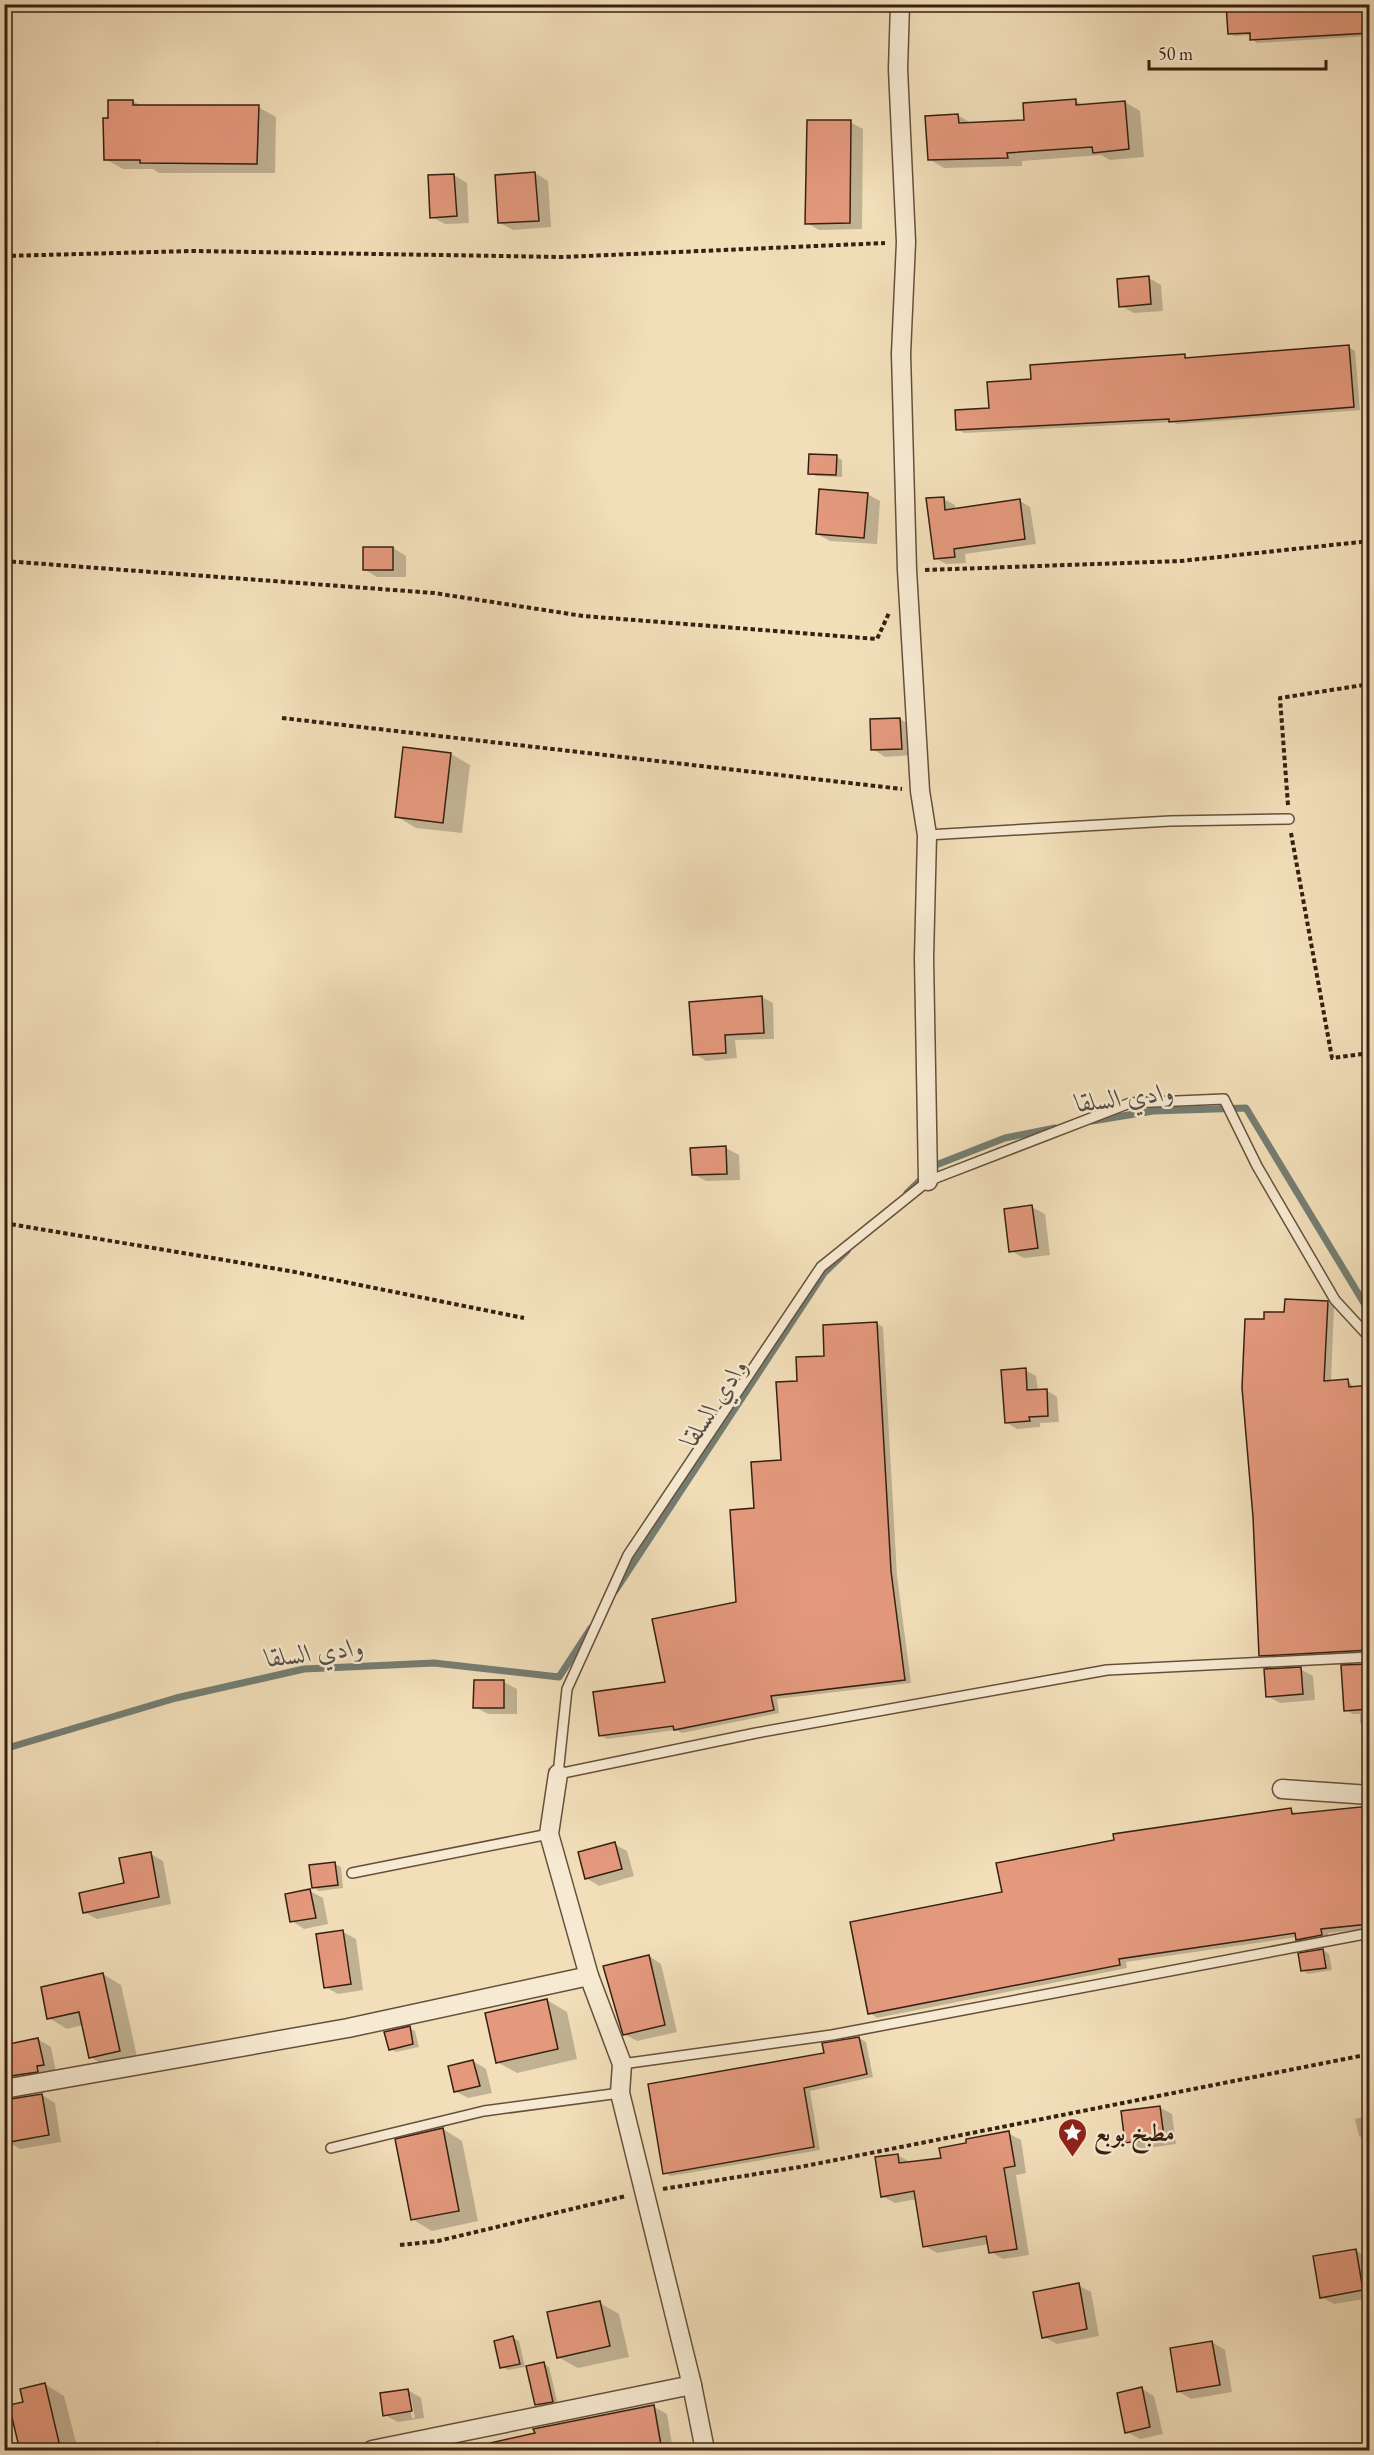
<svg xmlns="http://www.w3.org/2000/svg" width="1374" height="2455" viewBox="0 0 1374 2455" font-family="'EB Garamond',Amiri,serif">
	<style>
		.shadow { fill: #0003; fill-rule: evenodd }
		.lines { fill: none; stroke-linecap: round; stroke-linejoin: round }
		.stream { stroke: #747e73; stroke-width: 7 }
		.building { fill: #e4997d; stroke: #372011; stroke-width: 1.5 }
		.service-casing { stroke: #66503b; stroke-width: 12 }
		.minor-casing { stroke: #66503b; stroke-width: 21 }
		.path { stroke: #372011; stroke-width: 4; stroke-dasharray: 4.5 3; stroke-linecap: butt }
		.service { stroke: #f7ead2; stroke-width: 9 }
		.minor { stroke: #f7ead2; stroke-width: 18 }
		.labels { text-anchor: middle; dominant-baseline: central; stroke-width: 5; stroke-linejoin: round; paint-order: stroke }
		.poi-label { font-size: 24px; font-weight: bold; fill: #372011; stroke: #f7ead2; text-anchor: start }
		.water-label { font-size: 26px; font-style: italic; fill: #554f42; stroke: #f7ead2 }
	</style>
	<rect width="100%" height="100%" fill="#f2dfba"/>
	<filter id="stains"><feTurbulence type="fractalNoise" baseFrequency=".00333" numOctaves="4"/><feColorMatrix values="0 0 0 0 .2 0 0 0 0 .09 0 0 0 0 .02 0 0 0 .5 -.17"/></filter>
	<radialGradient id="worn" r=".72"><stop offset=".6" stop-color="#630" stop-opacity="0"/><stop offset="1" stop-color="#630" stop-opacity=".3"/></radialGradient>
	<g class="shadow">
		<path d="M 1370,4 L 1370,36 L 1257,43 L 1252,39 L 1251,35 L 1235,36 L 1229,33 Z"/>
		<path d="M 133,101 L 142,106 L 258,107 L 276,117 L 275,173 L 159,173 L 153,169 L 123,169 L 105,159 L 109,119 Z"/>
		<path d="M 1076,101 L 1085,106 L 1125,102 L 1140,111 L 1144,157 L 1110,160 L 1101,155 L 1022,161 L 1022,166 L 944,168 L 929,159 L 958,115 L 972,124 L 1026,121 Z"/>
		<path d="M 850,122 L 863,129 L 862,229 L 819,230 L 807,223 Z"/>
		<path d="M 535,173 L 548,181 L 551,227 L 513,230 L 500,223 Z"/>
		<path d="M 454,175 L 467,183 L 469,223 L 445,224 L 432,217 Z"/>
		<path d="M 1149,278 L 1161,285 L 1163,311 L 1134,313 L 1121,306 Z"/>
		<path d="M 1349,347 L 1355,351 L 1360,410 L 1177,424 L 1173,422 L 964,433 L 958,429 L 1033,380 L 1185,356 L 1191,360 Z"/>
		<path d="M 836,457 L 842,460 L 842,477 L 816,476 L 810,473 Z"/>
		<path d="M 867,494 L 880,501 L 877,544 L 830,541 L 817,534 Z"/>
		<path d="M 944,499 L 955,505 L 955,510 L 1020,501 L 1030,507 L 1036,544 L 965,554 L 966,563 L 946,564 L 935,558 Z"/>
		<path d="M 393,548 L 406,556 L 406,577 L 377,577 L 364,569 Z"/>
		<path d="M 900,719 L 913,727 L 914,755 L 885,757 L 873,749 Z"/>
		<path d="M 451,754 L 470,765 L 462,833 L 416,828 L 396,816 Z"/>
		<path d="M 762,997 L 773,1003 L 774,1039 L 735,1040 L 737,1058 L 706,1061 L 695,1054 Z"/>
		<path d="M 726,1148 L 739,1155 L 740,1180 L 706,1181 L 693,1174 L 692,1149 Z"/>
		<path d="M 1032,1207 L 1045,1214 L 1050,1255 L 1024,1258 L 1011,1251 Z"/>
		<path d="M 1327,1302 L 1334,1306 L 1331,1382 L 1348,1381 L 1355,1388 L 1370,1386 L 1370,1655 L 1267,1659 L 1260,1655 L 1266,1320 Z"/>
		<path d="M 876,1323 L 883,1327 L 897,1576 L 911,1683 L 777,1699 L 779,1713 L 682,1733 L 676,1730 L 607,1739 L 601,1736 L 666,1683 L 738,1603 L 756,1509 L 782,1461 L 799,1382 L 826,1357 Z"/>
		<path d="M 1025,1370 L 1036,1376 L 1038,1391 L 1046,1390 L 1057,1397 L 1059,1422 L 1040,1423 L 1040,1427 L 1017,1429 L 1006,1422 Z"/>
		<path d="M 1370,1665 L 1370,1726 L 1367,1726 L 1360,1723 L 1360,1714 L 1353,1714 L 1346,1710 Z"/>
		<path d="M 1300,1669 L 1313,1676 L 1315,1700 L 1280,1703 L 1267,1696 Z"/>
		<path d="M 504,1682 L 517,1689 L 517,1714 L 488,1714 L 475,1707 Z"/>
		<path d="M 1291,1810 L 1299,1815 L 1370,1813 L 1370,1928 L 1328,1933 L 1328,1939 L 1305,1943 L 1297,1937 L 1126,1962 L 1127,1968 L 877,2018 L 870,2013 L 1004,1893 Z"/>
		<path d="M 614,1844 L 627,1851 L 634,1876 L 599,1886 L 586,1878 Z"/>
		<path d="M 151,1854 L 163,1861 L 171,1904 L 97,1919 L 84,1912 L 125,1884 Z"/>
		<path d="M 335,1864 L 341,1867 L 343,1888 L 319,1891 L 313,1887 Z"/>
		<path d="M 310,1891 L 323,1898 L 328,1924 L 304,1929 L 292,1921 Z"/>
		<path d="M 343,1932 L 356,1939 L 363,1990 L 338,1994 L 325,1987 Z"/>
		<path d="M 1323,1950 L 1329,1954 L 1332,1970 L 1308,1974 L 1302,1970 L 1300,1955 Z"/>
		<path d="M 649,1956 L 661,1964 L 677,2032 L 637,2041 L 624,2034 Z"/>
		<path d="M 103,1974 L 121,1985 L 138,2061 L 108,2067 L 90,2057 L 83,2025 L 67,2029 L 49,2018 Z"/>
		<path d="M 547,2000 L 567,2012 L 577,2059 L 517,2073 L 497,2062 Z"/>
		<path d="M 409,2028 L 415,2031 L 419,2047 L 396,2052 L 390,2049 Z"/>
		<path d="M 859,2038 L 866,2042 L 873,2077 L 810,2091 L 820,2150 L 671,2176 L 664,2173 L 826,2055 Z"/>
		<path d="M 38,2039 L 51,2047 L 56,2072 L 15,2085 L 4,2079 L 4,2046 Z"/>
		<path d="M 473,2061 L 486,2069 L 492,2093 L 468,2098 L 455,2091 Z"/>
		<path d="M 42,2095 L 55,2103 L 61,2142 L 20,2149 L 7,2142 Z"/>
		<path d="M 1159,2107 L 1172,2114 L 1176,2144 L 1140,2149 L 1127,2142 Z"/>
		<path d="M 1370,2115 L 1370,2138 L 1365,2139 L 1359,2136 L 1355,2119 Z"/>
		<path d="M 443,2129 L 462,2141 L 478,2221 L 432,2231 L 412,2219 Z"/>
		<path d="M 1008,2133 L 1021,2140 L 1026,2173 L 1016,2175 L 1029,2255 L 1003,2259 L 991,2252 L 989,2244 L 937,2253 L 925,2246 L 917,2199 L 895,2203 L 882,2196 L 897,2155 L 910,2162 L 943,2159 Z"/>
		<path d="M 1355,2250 L 1368,2258 L 1370,2298 L 1334,2304 L 1321,2297 Z"/>
		<path d="M 1078,2285 L 1091,2292 L 1099,2336 L 1057,2344 L 1044,2337 Z"/>
		<path d="M 600,2303 L 619,2314 L 629,2357 L 578,2368 L 558,2357 Z"/>
		<path d="M 513,2338 L 519,2341 L 525,2367 L 508,2370 L 502,2367 Z"/>
		<path d="M 1212,2342 L 1225,2350 L 1232,2392 L 1191,2399 L 1178,2391 Z"/>
		<path d="M 543,2364 L 549,2367 L 558,2405 L 542,2408 L 536,2404 Z"/>
		<path d="M 45,2384 L 64,2396 L 78,2450 L 21,2450 L 25,2403 Z"/>
		<path d="M 1142,2389 L 1154,2396 L 1163,2434 L 1140,2439 L 1127,2432 Z"/>
		<path d="M 408,2390 L 421,2398 L 424,2418 L 398,2422 L 385,2415 ZM 408,2397 L 411,2397 L 415,2418 L 412,2418 Z"/>
		<path d="M 654,2407 L 667,2414 L 673,2450 L 491,2450 L 536,2434 Z"/>
		<path d="M 158,2441 L 164,2445 L 165,2450 L 137,2450 L 136,2448 Z"/>
		<path d="M 457,2446 L 466,2450 L 434,2450 Z"/>
	</g>
	<g class="lines">
		<g class="stream">
			<path d="M 1092,1121 L 1153,1111 L 1246,1108 L 1370,1313"/>
			<path d="M 907,1193 L 936,1165 L 1005,1138 L 1055,1128"/>
			<path d="M 615,1591 L 824,1273 L 847,1251"/>
			<path d="M 4,1749 L 176,1698 L 304,1669 L 434,1663 L 559,1677 L 591,1628"/>
		</g>
	</g>
	<g class="building">
		<path d="M 1226,4 L 1370,4 L 1370,33 L 1250,40 L 1250,33 L 1228,34 Z"/>
		<path d="M 1076,99 L 1076,105 L 1125,101 L 1129,149 L 1093,153 L 1092,147 L 1007,153 L 1008,158 L 928,160 L 925,116 L 958,114 L 959,123 L 1024,120 L 1023,103 Z"/>
		<path d="M 108,100 L 133,100 L 133,105 L 259,105 L 257,164 L 140,163 L 140,160 L 104,160 L 103,118 L 108,118 Z"/>
		<path d="M 807,120 L 851,120 L 850,223 L 805,224 Z"/>
		<path d="M 535,172 L 539,221 L 498,223 L 495,175 Z"/>
		<path d="M 454,174 L 457,216 L 430,218 L 428,175 Z"/>
		<path d="M 1149,276 L 1151,304 L 1119,307 L 1117,279 Z"/>
		<path d="M 1349,345 L 1354,407 L 1169,422 L 1169,419 L 956,430 L 955,410 L 989,408 L 987,382 L 1031,379 L 1030,365 L 1185,354 L 1185,358 Z"/>
		<path d="M 809,454 L 837,455 L 836,475 L 808,474 Z"/>
		<path d="M 819,489 L 868,493 L 864,538 L 816,534 Z"/>
		<path d="M 944,497 L 945,510 L 1020,499 L 1025,539 L 954,549 L 955,557 L 934,559 L 926,498 Z"/>
		<rect x="363" y="547" width="30" height="23"/>
		<path d="M 900,718 L 902,749 L 871,750 L 870,719 Z"/>
		<path d="M 403,747 L 451,753 L 443,823 L 395,817 Z"/>
		<path d="M 762,996 L 764,1033 L 725,1035 L 726,1053 L 693,1055 L 689,1002 Z"/>
		<path d="M 726,1146 L 727,1174 L 692,1175 L 690,1148 Z"/>
		<path d="M 1032,1205 L 1038,1248 L 1009,1252 L 1004,1209 Z"/>
		<path d="M 1285,1299 L 1328,1301 L 1324,1381 L 1348,1379 L 1349,1387 L 1370,1385 L 1370,1650 L 1259,1656 L 1253,1517 L 1242,1388 L 1245,1319 L 1264,1319 L 1264,1312 L 1284,1312 Z"/>
		<path d="M 877,1322 L 891,1571 L 905,1680 L 771,1696 L 774,1710 L 674,1730 L 673,1726 L 599,1736 L 593,1692 L 665,1682 L 652,1619 L 736,1602 L 730,1510 L 754,1508 L 751,1462 L 781,1460 L 776,1382 L 797,1381 L 796,1357 L 824,1356 L 823,1325 Z"/>
		<path d="M 1026,1368 L 1027,1390 L 1047,1389 L 1048,1416 L 1029,1417 L 1030,1421 L 1005,1423 L 1001,1370 Z"/>
		<path d="M 1370,1664 L 1370,1709 L 1344,1711 L 1341,1665 Z"/>
		<path d="M 1301,1667 L 1303,1694 L 1266,1697 L 1264,1669 Z"/>
		<path d="M 474,1680 L 504,1680 L 504,1708 L 473,1708 Z"/>
		<path d="M 1370,1806 L 1370,1924 L 1321,1929 L 1322,1935 L 1296,1940 L 1295,1933 L 1119,1959 L 1120,1965 L 868,2014 L 850,1922 L 1002,1892 L 996,1863 L 1114,1840 L 1113,1834 L 1291,1808 L 1292,1814 Z"/>
		<path d="M 615,1842 L 622,1869 L 585,1879 L 578,1852 Z"/>
		<path d="M 151,1852 L 159,1897 L 83,1913 L 79,1893 L 124,1883 L 119,1858 Z"/>
		<path d="M 335,1862 L 338,1885 L 312,1888 L 309,1865 Z"/>
		<path d="M 310,1889 L 316,1918 L 290,1922 L 285,1894 Z"/>
		<path d="M 343,1930 L 351,1984 L 324,1988 L 316,1934 Z"/>
		<path d="M 1323,1949 L 1326,1968 L 1301,1971 L 1298,1953 Z"/>
		<path d="M 649,1955 L 665,2025 L 623,2035 L 603,1966 Z"/>
		<path d="M 103,1973 L 120,2051 L 89,2058 L 79,2012 L 47,2019 L 41,1987 Z"/>
		<path d="M 547,1999 L 558,2049 L 496,2063 L 485,2013 Z"/>
		<path d="M 410,2026 L 413,2044 L 389,2050 L 384,2032 Z"/>
		<path d="M 859,2037 L 867,2074 L 804,2088 L 814,2147 L 663,2174 L 648,2084 L 824,2053 L 822,2043 Z"/>
		<path d="M 38,2038 L 44,2065 L 37,2066 L 38,2072 L 4,2077 L 4,2045 Z"/>
		<path d="M 473,2060 L 480,2086 L 454,2092 L 448,2066 Z"/>
		<path d="M 42,2094 L 49,2135 L 4,2143 L 4,2100 Z"/>
		<path d="M 1160,2106 L 1164,2137 L 1125,2143 L 1121,2111 Z"/>
		<path d="M 443,2128 L 459,2211 L 411,2220 L 395,2139 Z"/>
		<path d="M 1009,2131 L 1015,2166 L 1004,2168 L 1017,2249 L 989,2253 L 986,2236 L 923,2247 L 914,2191 L 881,2197 L 875,2157 L 898,2154 L 899,2163 L 941,2158 L 939,2148 L 966,2143 L 966,2139 Z"/>
		<path d="M 1356,2249 L 1363,2290 L 1320,2298 L 1313,2256 Z"/>
		<path d="M 1079,2283 L 1087,2329 L 1042,2338 L 1033,2292 Z"/>
		<path d="M 600,2301 L 610,2346 L 557,2358 L 547,2312 Z"/>
		<path d="M 513,2336 L 520,2364 L 500,2368 L 494,2341 Z"/>
		<path d="M 1212,2341 L 1220,2385 L 1177,2392 L 1170,2348 Z"/>
		<path d="M 544,2362 L 553,2402 L 535,2405 L 526,2366 Z"/>
		<path d="M 45,2383 L 61,2451 L 20,2451 L 9,2405 L 23,2402 L 20,2389 Z"/>
		<path d="M 1142,2387 L 1150,2427 L 1125,2433 L 1117,2393 Z"/>
		<path d="M 408,2389 L 412,2411 L 383,2416 L 380,2393 Z"/>
		<path d="M 654,2405 L 661,2445 L 628,2451 L 491,2451 L 490,2443 L 535,2433 L 533,2429 Z"/>
	</g>
	<g class="lines">
		<defs>
			<g id="service">
				<path d="M 927,835 L 1170,821 L 1289,819"/>
				<path d="M 1370,1338 L 1335,1300 L 1257,1166 L 1224,1099 L 1130,1103 L 928,1181 L 821,1267 L 628,1555 L 567,1689 L 558,1774 L 756,1733 L 1107,1670 L 1370,1657"/>
				<path d="M 352,1873 L 549,1834"/>
				<path d="M 622,2064 L 832,2035 L 1370,1933"/>
				<path d="M 331,2148 L 484,2111 L 620,2093"/>
			</g>
			<g id="minor">
				<path d="M 900,4 L 898,69 L 906,242 L 901,354 L 907,570 L 920,791 L 927,835 L 924,958 L 928,1181"/>
				<path d="M 558,1774 L 549,1834 L 589,1976 L 622,2064 L 620,2093 L 692,2385 L 705,2450"/>
				<path d="M 1282,1789 L 1370,1795"/>
				<path d="M 4,2089 L 348,2028 L 589,1976"/>
				<path d="M 372,2450 L 692,2385"/>
			</g>
		</defs>
		<use href="#service" class="service-casing"/>
		<use href="#minor" class="minor-casing"/>
		<g class="path">
			<path d="M 4,256 L 192,251 L 563,257 L 885,243"/>
			<path d="M 4,561 L 434,593 L 583,616 L 877,639 L 889,613"/>
			<path d="M 925,570 L 1181,561 L 1370,541"/>
			<path d="M 282,718 L 902,789"/>
			<path d="M 1288,805 L 1280,698 L 1370,684"/>
			<path d="M 1291,833 L 1332,1058 L 1370,1053"/>
			<path d="M 4,1223 L 290,1271 L 524,1318"/>
			<path d="M 663,2189 L 800,2167 L 1370,2054"/>
			<path d="M 400,2245 L 438,2241 L 626,2196"/>
		</g>
		<use href="#service" class="service"/>
		<use href="#minor" class="minor"/>
	</g>
	<defs>
		<symbol id="sight-pin" viewBox="-11 -11 22 30"><path d="M0 17L-7.5 6A9.5 9.5 0 1 1 7.5 6Z" fill="#8f2418" stroke="#f7ead2"/><path d="M0-6L1.8-2.2L6-1.7L2.9 1.2L3.7 5.4L0 3.3L-3.7 5.4L-2.9 1.2L-6-1.7L-1.8-2.2Z" fill="#fff"/></symbol>
	</defs>
	<g fill-rule="evenodd">
		<use href="#sight-pin" x="1056" y="2116" width="33" height="45"/>
	</g>
	<g class="labels">
		<g class="poi-label">
			<text x="1094" y="2132">مطبخ بوبع</text>
		</g>
		<g class="water-label">
			<text transform="translate(1125 1097) rotate(-7)">وادي السلقا</text>
			<text transform="translate(714 1402) rotate(-57)">وادي السلقا</text>
			<text transform="translate(315 1652) rotate(-7)">وادي السلقا</text>
		</g>
	</g>
	<rect width="1374" height="2455" fill="none" stroke="#f2dfba" stroke-width="24"/>
	<rect x="6" y="6" width="1362" height="2443" fill="none" stroke="#372011" stroke-width="3"/>
	<rect x="12" y="12" width="1350" height="2431" fill="none" stroke="#372011" stroke-width="1.5"/>
	<path d="M1149 60v9h177v-9" fill="none" stroke="#372011" stroke-width="3"/>
	<text x="1158" y="60" font-size="18" fill="#372011" stroke="#f7ead2" stroke-width="4.5" paint-order="stroke">50 m</text>
	<rect width="100%" height="100%" filter="url(#stains)"/>
	<rect width="100%" height="100%" fill="url(#worn)"/>
</svg>
